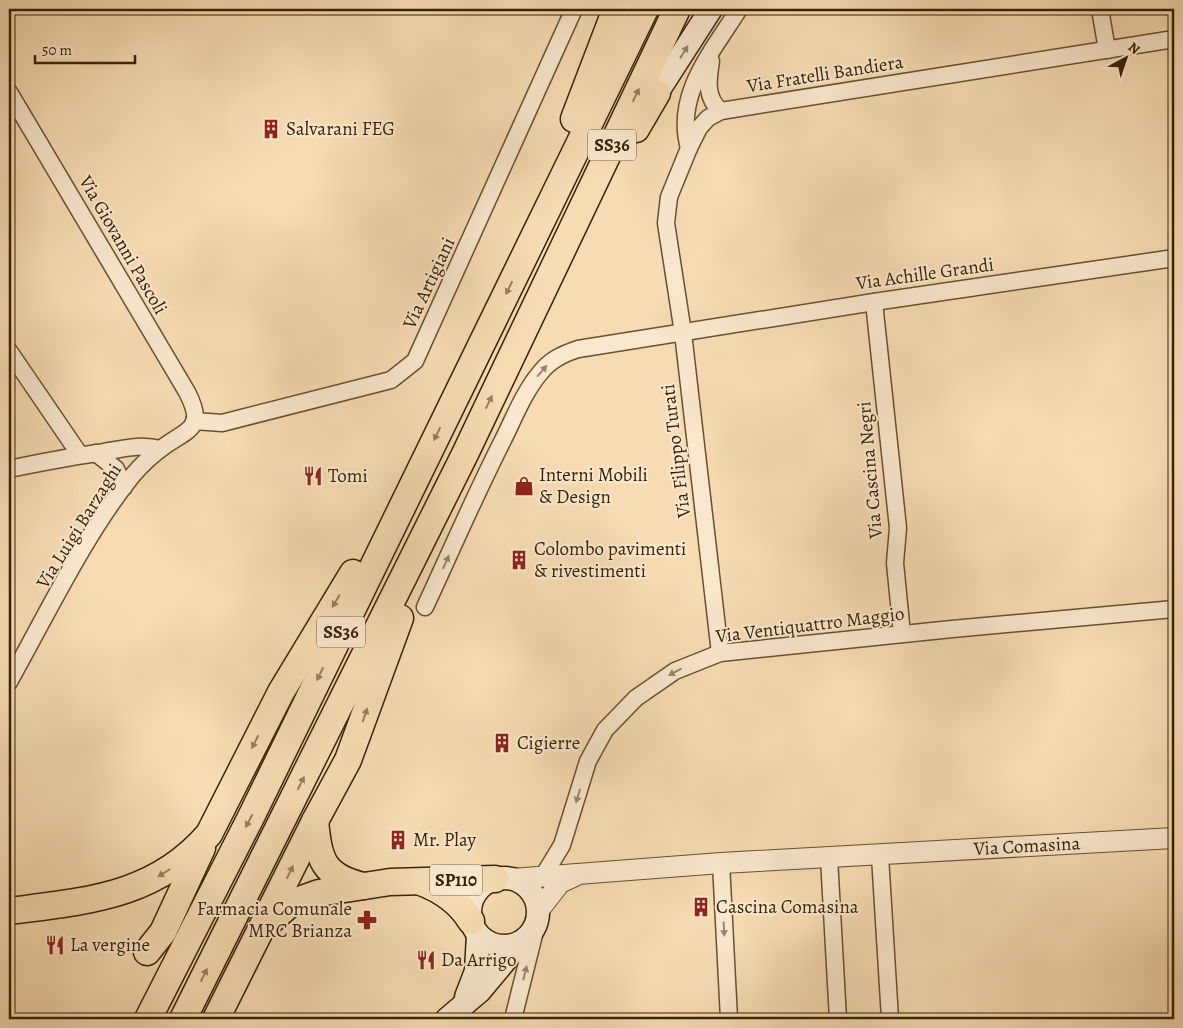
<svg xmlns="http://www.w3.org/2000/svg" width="1183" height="1028" viewBox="0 0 1183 1028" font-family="Alegreya,serif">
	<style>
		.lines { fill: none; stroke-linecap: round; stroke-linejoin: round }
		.minor-casing { stroke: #685030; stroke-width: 19 }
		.tertiary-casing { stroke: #685030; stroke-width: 22 }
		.secondary-casing { stroke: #382205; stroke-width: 25 }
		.trunk-casing { stroke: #382205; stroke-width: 29 }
		.minor { stroke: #fae8ce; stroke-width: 16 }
		.tertiary { stroke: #fae8ce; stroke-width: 20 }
		.secondary { stroke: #fae8ce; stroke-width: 22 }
		.trunk { stroke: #f7dcb3; stroke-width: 26 }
		.oneway { fill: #99856a }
		.oneway2 { fill: #987f5c }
		.labels { text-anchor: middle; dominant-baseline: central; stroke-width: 4; stroke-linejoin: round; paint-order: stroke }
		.shield { fill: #fae8ce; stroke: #725d41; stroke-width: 1 }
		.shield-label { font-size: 18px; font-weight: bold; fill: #382205 }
		.street-label { font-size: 19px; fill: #382205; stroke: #fae8ce }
		.poi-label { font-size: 19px; fill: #382205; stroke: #fae8ce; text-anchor: start }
	</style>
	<rect width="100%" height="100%" fill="#f7dcb3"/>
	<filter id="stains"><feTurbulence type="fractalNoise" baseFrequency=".004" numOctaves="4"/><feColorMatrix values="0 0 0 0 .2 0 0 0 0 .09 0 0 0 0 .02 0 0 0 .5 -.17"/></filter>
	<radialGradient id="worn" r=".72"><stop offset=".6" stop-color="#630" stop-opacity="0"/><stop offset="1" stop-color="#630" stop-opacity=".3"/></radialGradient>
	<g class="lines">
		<defs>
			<g id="minor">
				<path d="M 1100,9 L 1107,50"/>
				<path d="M 711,61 C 708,80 705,98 721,111"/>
				<path d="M 9,92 L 187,392 C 205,427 191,428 166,445 C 153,454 142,464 132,476 C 85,534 46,616 9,682"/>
				<path d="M 689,148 C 674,95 712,52 739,9"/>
				<path d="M 874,302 L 898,528 L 895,563 L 902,634"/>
				<path d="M 9,351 L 80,455"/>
				<path d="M 194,421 L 222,423 L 391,380 L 415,361 L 574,9"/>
				<path d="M 96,453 L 116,469 L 124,487"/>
				<path d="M 9,469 C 38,463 68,457 98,453 C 119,450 139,443 160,449"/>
				<path d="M 425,607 C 451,551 475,495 503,440 C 514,418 524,392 540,373 C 550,360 563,354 578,349 L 874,302 L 1174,258"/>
				<path d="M 720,653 L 683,333 L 666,223 L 669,197 L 689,148 L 699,128 L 708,118 L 721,111 L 1174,39"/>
				<path d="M 880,856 L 890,1019"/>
				<path d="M 829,858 L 838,1019"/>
				<path d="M 721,863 L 729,1019"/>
				<path d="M 542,878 L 562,845 L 588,761 L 605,730 L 636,698 L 675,671 L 720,653 L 952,629 L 1174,609"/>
				<path d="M 513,1019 L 536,927"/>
			</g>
			<g id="tertiary">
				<path id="s1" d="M 512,879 L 721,863 L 1174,838"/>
				<path d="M 539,910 L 560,883 L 575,876"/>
			</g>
			<g id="secondary">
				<path d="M 657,93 L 711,9"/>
				<circle cx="504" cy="912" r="34"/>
				<path d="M 466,997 L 476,971 L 478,935"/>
				<path d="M 447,1019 L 480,991 L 520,943"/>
			</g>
			<g id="trunk">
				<path d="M 574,119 L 616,9"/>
				<path d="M 636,129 L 657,93"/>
				<path d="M 315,821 C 319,859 322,876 363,886"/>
				<path d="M 421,882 C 442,890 459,901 471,921"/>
				<path d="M 9,911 C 86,901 155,897 209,834 L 281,692 L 353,573"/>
				<path d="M 268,923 L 291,903 L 319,893 L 390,882 L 495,879"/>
				<path d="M 147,952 L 163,932 L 202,848"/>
				<path d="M 148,1019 L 251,817 L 645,9"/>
				<path d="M 183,1019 L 465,454 L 677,9"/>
				<path d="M 216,1019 L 315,821 L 348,760 L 400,618"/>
			</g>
		</defs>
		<use href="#minor" class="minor-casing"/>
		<use href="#tertiary" class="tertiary-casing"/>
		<use href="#secondary" class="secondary-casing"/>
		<use href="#trunk" class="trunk-casing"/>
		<use href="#minor" class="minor"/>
		<use href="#tertiary" class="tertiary"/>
		<use href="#secondary" class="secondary"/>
		<use href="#trunk" class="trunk"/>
	</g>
	<defs><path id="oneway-solid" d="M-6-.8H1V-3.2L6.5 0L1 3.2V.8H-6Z" transform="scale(1.25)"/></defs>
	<g class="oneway">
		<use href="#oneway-solid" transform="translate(684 52) rotate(-58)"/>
		<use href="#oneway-solid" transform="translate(542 371) rotate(-49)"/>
		<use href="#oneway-solid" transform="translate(446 562) rotate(-66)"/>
		<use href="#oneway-solid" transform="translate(675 672) rotate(151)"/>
		<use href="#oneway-solid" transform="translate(578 796) rotate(107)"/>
		<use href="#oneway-solid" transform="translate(724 929) rotate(87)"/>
		<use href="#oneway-solid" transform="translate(525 973) rotate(-76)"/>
	</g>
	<g class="oneway2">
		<use href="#oneway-solid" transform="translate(636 95) rotate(-64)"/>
		<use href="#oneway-solid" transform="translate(509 288) rotate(116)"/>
		<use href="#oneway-solid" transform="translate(489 402) rotate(-65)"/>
		<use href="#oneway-solid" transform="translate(437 434) rotate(116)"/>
		<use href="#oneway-solid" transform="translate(336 601) rotate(121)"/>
		<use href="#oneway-solid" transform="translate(320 674) rotate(116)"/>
		<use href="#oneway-solid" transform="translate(365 715) rotate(-71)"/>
		<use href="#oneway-solid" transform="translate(255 742) rotate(117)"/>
		<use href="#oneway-solid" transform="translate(301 783) rotate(-64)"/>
		<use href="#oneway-solid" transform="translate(249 821) rotate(117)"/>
		<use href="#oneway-solid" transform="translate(290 872) rotate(-64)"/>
		<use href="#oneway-solid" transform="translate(164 873) rotate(148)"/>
		<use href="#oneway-solid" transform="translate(204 975) rotate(-64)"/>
	</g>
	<defs>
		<symbol id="building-bare" viewBox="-9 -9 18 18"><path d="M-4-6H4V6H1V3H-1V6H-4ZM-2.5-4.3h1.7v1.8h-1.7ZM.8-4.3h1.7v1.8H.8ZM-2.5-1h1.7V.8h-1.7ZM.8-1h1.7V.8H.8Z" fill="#8f2418" stroke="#fae8ce" stroke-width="2.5" paint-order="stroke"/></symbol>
		<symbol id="restaurant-bare" viewBox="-9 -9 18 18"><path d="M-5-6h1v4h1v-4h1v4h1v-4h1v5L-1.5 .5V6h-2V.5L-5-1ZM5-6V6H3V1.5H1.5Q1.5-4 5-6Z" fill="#8f2418" stroke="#fae8ce" stroke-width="2.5" paint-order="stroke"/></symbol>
		<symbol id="shop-bare" viewBox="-9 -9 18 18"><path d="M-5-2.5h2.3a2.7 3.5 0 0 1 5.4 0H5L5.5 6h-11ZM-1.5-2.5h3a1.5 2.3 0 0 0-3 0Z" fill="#8f2418" stroke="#fae8ce" stroke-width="2.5" paint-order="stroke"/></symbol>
		<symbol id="pharmacy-bare" viewBox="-9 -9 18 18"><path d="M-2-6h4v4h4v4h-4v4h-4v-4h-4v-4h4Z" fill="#8f2418" stroke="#fae8ce" stroke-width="2.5" paint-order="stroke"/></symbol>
	</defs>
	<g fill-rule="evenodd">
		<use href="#building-bare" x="257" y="115" width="28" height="28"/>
		<use href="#restaurant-bare" x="299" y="462" width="28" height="28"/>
		<use href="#shop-bare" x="510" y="472" width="28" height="28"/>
		<use href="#building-bare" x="505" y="546" width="28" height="28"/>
		<use href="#building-bare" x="488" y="729" width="28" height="28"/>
		<use href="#building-bare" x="384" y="826" width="28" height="28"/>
		<use href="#building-bare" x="687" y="893" width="28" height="28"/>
		<use href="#pharmacy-bare" x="353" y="906" width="28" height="28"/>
		<use href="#restaurant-bare" x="41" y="931" width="28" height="28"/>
		<use href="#restaurant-bare" x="412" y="946" width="28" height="28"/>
	</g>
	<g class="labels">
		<g class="shield">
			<rect x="588" y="129.5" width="48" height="31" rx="4"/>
			<rect x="317" y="616.5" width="48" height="31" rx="4"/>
			<rect x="430" y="864.5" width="52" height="31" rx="4"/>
		</g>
		<g class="shield-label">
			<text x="612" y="145">SS36</text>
			<text x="341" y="632">SS36</text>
			<text x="456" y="880">SP110</text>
		</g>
		<g class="street-label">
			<text transform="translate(825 74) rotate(-9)">Via Fratelli Bandiera</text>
			<text transform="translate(123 245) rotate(60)">Via Giovanni Pascoli</text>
			<text transform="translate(925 274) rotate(-8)">Via Achille Grandi</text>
			<text transform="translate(429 283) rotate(-65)">Via Artigiani</text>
			<text transform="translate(676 451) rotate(-97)">Via Filippo Turati</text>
			<text transform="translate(870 470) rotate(-95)">Via Cascina Negri</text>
			<text transform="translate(79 526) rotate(-58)">Via Luigi Barzaghi</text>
			<text transform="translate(810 625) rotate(-7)">Via Ventiquattro Maggio</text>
			<text stroke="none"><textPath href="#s1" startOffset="516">Via Comasina</textPath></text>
		</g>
		<g class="poi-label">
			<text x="286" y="129">Salvarani FEG</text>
			<text x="539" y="475">Interni Mobili<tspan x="539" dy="22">&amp; Design</tspan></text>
			<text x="328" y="476">Tomi</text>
			<text x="534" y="549">Colombo pavimenti<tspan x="534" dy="22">&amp; rivestimenti</tspan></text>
			<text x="517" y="743">Cigierre</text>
			<text x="413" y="840">Mr. Play</text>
			<text x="716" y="907">Cascina Comasina</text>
			<text x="352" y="909" text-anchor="end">Farmacia Comunale<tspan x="352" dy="22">MRC Brianza</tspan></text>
			<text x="70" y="945">La vergine</text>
			<text x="441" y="960">Da Arrigo</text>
		</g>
	</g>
	<rect width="1183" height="1028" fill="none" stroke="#f7dcb3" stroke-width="30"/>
	<rect x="10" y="10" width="1163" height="1008" fill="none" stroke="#382205" stroke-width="2.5"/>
	<rect x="15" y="15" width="1153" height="998" fill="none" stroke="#382205"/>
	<g transform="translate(1126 58) rotate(40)" stroke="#fae8ce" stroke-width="4" paint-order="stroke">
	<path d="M0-4L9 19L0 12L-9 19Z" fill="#382205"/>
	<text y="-8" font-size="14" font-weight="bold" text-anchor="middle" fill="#382205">N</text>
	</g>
	<path d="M35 55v8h100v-8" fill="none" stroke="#382205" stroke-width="2.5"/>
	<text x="42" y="55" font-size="15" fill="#382205" stroke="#fae8ce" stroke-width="4" paint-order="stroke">50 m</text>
	<rect width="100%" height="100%" filter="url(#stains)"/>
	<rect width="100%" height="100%" fill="url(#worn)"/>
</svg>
